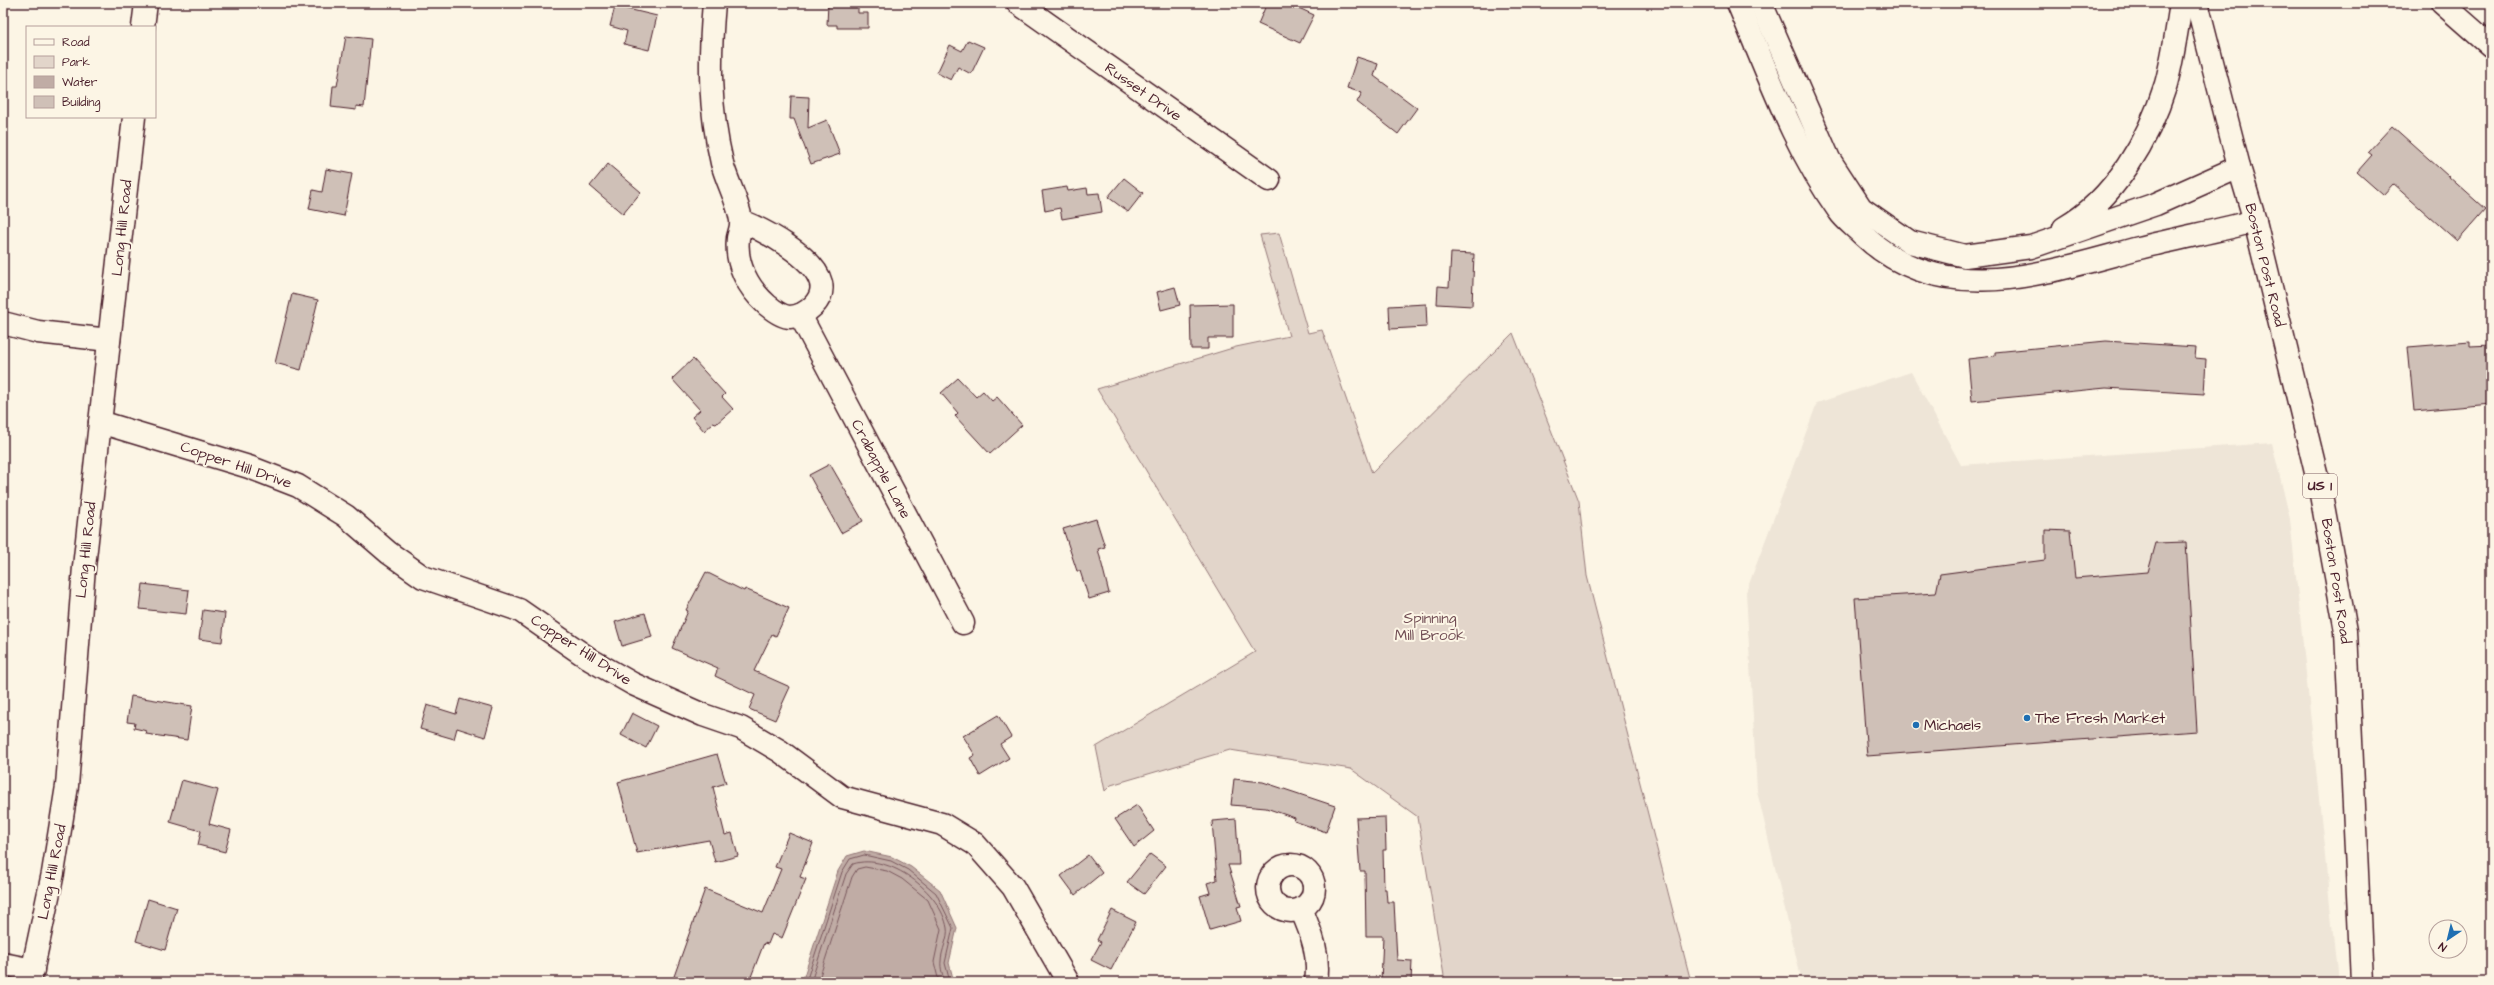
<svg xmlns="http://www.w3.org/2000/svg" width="2494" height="985" viewBox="0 0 2494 985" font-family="'Architects Daughter',sans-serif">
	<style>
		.built { fill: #eee5d7 }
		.green { fill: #e2d5ca; stroke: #967a7a }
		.water { fill: #c0aca5; stroke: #917474 }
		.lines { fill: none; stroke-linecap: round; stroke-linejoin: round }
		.shore { stroke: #79575c; stroke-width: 1 }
		.building { fill: #cfc0b7; stroke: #4a1f2b }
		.street-casing { stroke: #4a1f2b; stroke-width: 25 }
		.secondary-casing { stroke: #4a1f2b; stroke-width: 25 }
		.primary-casing { stroke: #4a1f2b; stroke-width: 25 }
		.highway-casing { stroke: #4a1f2b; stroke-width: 25 }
		.street { stroke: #fcf5e5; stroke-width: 22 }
		.secondary { stroke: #fcf5e5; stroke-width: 22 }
		.primary { stroke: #fcf5e5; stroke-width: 22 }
		.highway { stroke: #fcf5e5; stroke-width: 22 }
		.poi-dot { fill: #1f6fb2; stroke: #fcf5e5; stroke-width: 1.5 }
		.labels { text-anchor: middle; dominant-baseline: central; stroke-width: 4; stroke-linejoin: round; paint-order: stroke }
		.shield { fill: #fcf5e5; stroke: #7f5f63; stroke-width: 1 }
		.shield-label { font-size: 14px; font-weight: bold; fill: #4a1f2b }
		.street-label { font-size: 15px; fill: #4a1f2b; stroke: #fcf5e5 }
		.park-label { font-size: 15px; fill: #704c53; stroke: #fcf5e5 }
		.poi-label { font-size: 15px; fill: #4a1f2b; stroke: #fcf5e5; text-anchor: start }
	</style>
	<rect width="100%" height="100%" fill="#fcf5e5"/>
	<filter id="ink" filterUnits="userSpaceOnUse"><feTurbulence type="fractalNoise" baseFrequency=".025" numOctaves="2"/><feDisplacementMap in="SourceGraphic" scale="8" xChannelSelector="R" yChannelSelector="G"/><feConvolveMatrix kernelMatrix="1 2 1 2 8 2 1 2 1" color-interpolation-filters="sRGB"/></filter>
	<g filter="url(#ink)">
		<path class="built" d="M 1911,372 L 1961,465 L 2272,443 L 2290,519 L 2338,982 L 1802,982 L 1757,791 L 1746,592 L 1817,403 Z"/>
		<path class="green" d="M 1279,233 L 1308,333 L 1322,330 L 1372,473 L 1513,333 L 1579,501 L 1587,576 L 1691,982 L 1445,982 L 1418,817 L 1351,769 L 1230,750 L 1111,785 L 1105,791 L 1096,747 L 1255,652 L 1097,389 L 1236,347 L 1289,336 L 1260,235 Z"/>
		<path class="water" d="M 864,851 L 892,857 L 911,867 L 940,890 L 957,928 L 949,963 L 954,982 L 802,982 L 838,871 L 847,856 Z"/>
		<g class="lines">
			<g class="shore">
				<path d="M 806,982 L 842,872 L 850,859 L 864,855 L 891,861 L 908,870 L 936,893 L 953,928 L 945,963 L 950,982"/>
				<path d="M 811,982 L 846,874 L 853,864 C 889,852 941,892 947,928 C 949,937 941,951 941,961 C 940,968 943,976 945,982"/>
				<path d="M 818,982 L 852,877 L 857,869 L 865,867 L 887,871 L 902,879 L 928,900 L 941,929 L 934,962 L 939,982"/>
			</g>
		</g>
		<g class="building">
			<path d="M 828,3 L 858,3 L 858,13 L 868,13 L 868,28 L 837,28 L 837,25 L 827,25 Z"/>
			<path d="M 1267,3 L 1288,3 L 1314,15 L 1300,43 L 1258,24 Z"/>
			<path d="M 615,6 L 657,16 L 649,50 L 624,44 L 627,31 L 610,26 Z"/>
			<path d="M 346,36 L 371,39 L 364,107 L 356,106 L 356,110 L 331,107 L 333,86 L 337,86 Z"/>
			<path d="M 968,40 L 984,47 L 971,74 L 958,67 L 951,80 L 937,73 L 950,45 L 962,51 Z"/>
			<path d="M 1357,57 L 1378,64 L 1374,76 L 1417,108 L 1398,134 L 1357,102 L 1362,93 L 1347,88 Z"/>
			<path d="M 791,96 L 809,97 L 808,128 L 827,120 L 840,154 L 811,164 L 794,119 L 790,119 Z"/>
			<path d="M 2392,126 L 2485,209 L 2457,241 L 2393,184 L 2383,195 L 2357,172 L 2372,155 L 2368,152 Z"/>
			<path d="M 608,164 L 641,192 L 623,214 L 590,186 Z"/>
			<path d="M 326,169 L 352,174 L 344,216 L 309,209 L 313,190 L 322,192 Z"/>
			<path d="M 1124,178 L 1143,193 L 1128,212 L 1108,197 Z"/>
			<path d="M 1067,187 L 1068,191 L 1087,188 L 1088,194 L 1099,193 L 1102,212 L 1062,219 L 1060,208 L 1045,211 L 1042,191 Z"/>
			<path d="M 1451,253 L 1474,254 L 1472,306 L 1437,304 L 1438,286 L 1449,287 Z"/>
			<path d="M 1175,287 L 1180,305 L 1161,310 L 1157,292 Z"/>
			<path d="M 292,294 L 318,300 L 301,370 L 275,363 Z"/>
			<path d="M 1233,304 L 1233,338 L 1208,338 L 1208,349 L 1191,349 L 1190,305 Z"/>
			<path d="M 1426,304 L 1427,327 L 1390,329 L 1389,306 Z"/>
			<path d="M 2106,341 L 2196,347 L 2195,358 L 2206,359 L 2204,394 L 2106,388 L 1972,401 L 1968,359 L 1995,356 L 1995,352 Z"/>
			<path d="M 2470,342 L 2470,346 L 2491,345 L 2491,404 L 2414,411 L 2408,347 Z"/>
			<path d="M 693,359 L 725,394 L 722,397 L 733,409 L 716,424 L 713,423 L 704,431 L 692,417 L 700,410 L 672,379 Z"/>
			<path d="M 958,378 L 976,397 L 983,391 L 992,401 L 997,397 L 1022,425 L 990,454 L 955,416 L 958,413 L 941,393 Z"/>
			<path d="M 830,464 L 863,521 L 841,533 L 809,475 Z"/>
			<path d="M 1096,519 L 1105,547 L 1098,549 L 1109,593 L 1089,599 L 1080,571 L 1077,571 L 1063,529 Z"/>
			<path d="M 2045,530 L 2070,531 L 2075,578 L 2148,572 L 2156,543 L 2186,542 L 2197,731 L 1867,756 L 1855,598 L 1936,593 L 1940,574 L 2045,560 Z"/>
			<path d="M 706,572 L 744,591 L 745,589 L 789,608 L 776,636 L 772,634 L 754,671 L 790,687 L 775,720 L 749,709 L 755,695 L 715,676 L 718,668 L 672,648 L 688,611 L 686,610 Z"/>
			<path d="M 143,584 L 189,590 L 186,614 L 140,609 Z"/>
			<path d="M 203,610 L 225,613 L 222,642 L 199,639 Z"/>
			<path d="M 645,613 L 652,637 L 622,646 L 615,622 Z"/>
			<path d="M 131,696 L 192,706 L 187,740 L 146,734 L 147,731 L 134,728 L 135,723 L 127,722 Z"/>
			<path d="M 460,699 L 493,708 L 485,737 L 457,728 L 454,739 L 420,729 L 427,705 L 456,714 Z"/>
			<path d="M 632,713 L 657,726 L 646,748 L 621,735 Z"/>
			<path d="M 998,715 L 1011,737 L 1000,744 L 1009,758 L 980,776 L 970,758 L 975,755 L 963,736 Z"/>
			<path d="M 717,754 L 726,783 L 713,787 L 725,835 L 732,833 L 738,856 L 715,862 L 709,840 L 637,853 L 618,782 Z"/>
			<path d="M 1234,779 L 1263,782 L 1335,806 L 1326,832 L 1294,821 L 1295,818 L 1266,808 L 1231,805 Z"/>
			<path d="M 182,780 L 218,790 L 209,824 L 231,830 L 225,852 L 198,845 L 201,831 L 170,822 Z"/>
			<path d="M 1137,805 L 1154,831 L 1134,847 L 1115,819 Z"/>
			<path d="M 1385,817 L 1386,850 L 1383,850 L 1384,889 L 1386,889 L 1387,902 L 1394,902 L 1397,960 L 1412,961 L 1411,982 L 1381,982 L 1383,936 L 1366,936 L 1365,871 L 1360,871 L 1356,818 Z"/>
			<path d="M 1236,819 L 1239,865 L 1228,865 L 1241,906 L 1237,907 L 1241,921 L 1210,930 L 1200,896 L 1210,893 L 1207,883 L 1217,880 L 1212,821 Z"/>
			<path d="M 789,833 L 813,843 L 800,877 L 806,879 L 782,938 L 772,934 L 768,944 L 764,943 L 749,982 L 672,982 L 705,889 L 763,913 L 781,869 L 775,867 Z"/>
			<path d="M 1150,854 L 1166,866 L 1144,894 L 1127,882 Z"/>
			<path d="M 1088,855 L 1102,873 L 1075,895 L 1061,876 Z"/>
			<path d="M 148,899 L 177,908 L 165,950 L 136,941 Z"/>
			<path d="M 1112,910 L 1136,922 L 1111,970 L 1091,960 L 1101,942 L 1097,940 Z"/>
		</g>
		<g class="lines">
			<defs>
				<g id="street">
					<path d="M 714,3 C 709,59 709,108 722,163 C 727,182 738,201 741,220 C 742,226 739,233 738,238 C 735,264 748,288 767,305 C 773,310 782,317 790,317 C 806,316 825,300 821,283 C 815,257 764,230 741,221"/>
					<path d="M 1018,3 L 1269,180"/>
					<path d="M 800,315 L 963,623"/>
					<path d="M 3,323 L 38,332 L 109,340"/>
					<path d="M 100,422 L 249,467 L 298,486 L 346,516 L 389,553 L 423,577 L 519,610 L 591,660 L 633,684 L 703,715 L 741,728 L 780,751 L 842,797 L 942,824 L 975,844 L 1013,887 L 1068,982"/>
					<circle cx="1291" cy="888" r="23"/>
					<path d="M 1301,909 C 1312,934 1320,955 1316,982"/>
					<path d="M 3,964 L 33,970"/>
				</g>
				<g id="secondary">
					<path d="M 143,27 L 146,3"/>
					<path d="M 30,982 L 53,873 L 67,786 L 84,567 L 134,117"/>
				</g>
				<path id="primary" d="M 2197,3 L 2239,167 L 2255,221 L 2320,489 L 2346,631 L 2362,982"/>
				<g id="highway">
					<path d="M 1738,3 C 1768,73 1794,148 1839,211 C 1845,220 1855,227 1863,235 C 1943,311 2047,272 2139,248 C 2178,238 2217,231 2255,221"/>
					<path d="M 1761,3 L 1829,159 L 1861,208 L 1910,242 L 1965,256 L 2031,247 L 2156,204 L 2239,167"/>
					<path d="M 2442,3 L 2491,46"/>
					<path d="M 2064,228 C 2115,199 2149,139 2166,84 C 2173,58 2177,30 2181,3"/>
				</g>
			</defs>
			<use href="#street" class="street-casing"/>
			<use href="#secondary" class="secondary-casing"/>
			<use href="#primary" class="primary-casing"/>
			<use href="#highway" class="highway-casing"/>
			<use href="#street" class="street"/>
			<use href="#secondary" class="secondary"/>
			<use href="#primary" class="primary"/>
			<use href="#highway" class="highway"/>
		</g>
	</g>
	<g class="poi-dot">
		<circle cx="2027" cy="718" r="4"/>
		<circle cx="1916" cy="725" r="4"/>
	</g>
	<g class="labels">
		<rect class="shield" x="2303" y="474" width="34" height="24" rx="3"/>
		<g class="shield-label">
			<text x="2320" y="486">US 1</text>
		</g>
		<g class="street-label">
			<text transform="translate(1143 92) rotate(35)">Russet Drive</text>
			<text transform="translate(122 228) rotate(-84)">Long Hill Road</text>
			<text transform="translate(2265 265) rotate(76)">Boston Post Road</text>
			<text transform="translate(236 465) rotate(19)">Copper Hill Drive</text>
			<text transform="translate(881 469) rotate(62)">Crabapple Lane</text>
			<text transform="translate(86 550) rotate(-84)">Long Hill Road</text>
			<text transform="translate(2336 581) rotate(81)">Boston Post Road</text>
			<text transform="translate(581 650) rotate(33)">Copper Hill Drive</text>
			<text transform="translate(52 872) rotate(-79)">Long Hill Road</text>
		</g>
		<g class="park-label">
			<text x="1430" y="618">Spinning<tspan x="1430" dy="17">Mill Brook</tspan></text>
		</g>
		<g class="poi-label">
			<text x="2035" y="718">The Fresh Market</text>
			<text x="1924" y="725">Michaels</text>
		</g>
	</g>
	<rect width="2494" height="985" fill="none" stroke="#fcf5e5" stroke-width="16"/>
	<rect x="8" y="8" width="2478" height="969" fill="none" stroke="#4a1f2b" stroke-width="1.5" filter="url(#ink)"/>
	<rect x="26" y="26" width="130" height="92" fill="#fcf5e5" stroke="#b59f9b"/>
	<rect x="34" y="39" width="20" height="6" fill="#fcf5e5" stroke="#b59f9b"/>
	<text x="62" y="46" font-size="12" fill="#4a1f2b">Road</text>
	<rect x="34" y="56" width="20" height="12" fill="#e2d5ca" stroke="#b59f9b"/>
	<text x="62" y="66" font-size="12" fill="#4a1f2b">Park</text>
	<rect x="34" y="76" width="20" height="12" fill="#c0aca5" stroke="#b59f9b"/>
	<text x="62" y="86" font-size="12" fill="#4a1f2b">Water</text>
	<rect x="34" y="96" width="20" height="12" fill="#cfc0b7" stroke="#b59f9b"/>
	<text x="62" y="106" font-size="12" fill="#4a1f2b">Building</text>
	<g transform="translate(2448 939) rotate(215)"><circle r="19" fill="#fcf5e5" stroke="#b59f9b"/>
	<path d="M0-3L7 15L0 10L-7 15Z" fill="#1f6fb2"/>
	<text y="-6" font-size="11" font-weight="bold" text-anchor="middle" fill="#4a1f2b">N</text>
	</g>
</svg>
